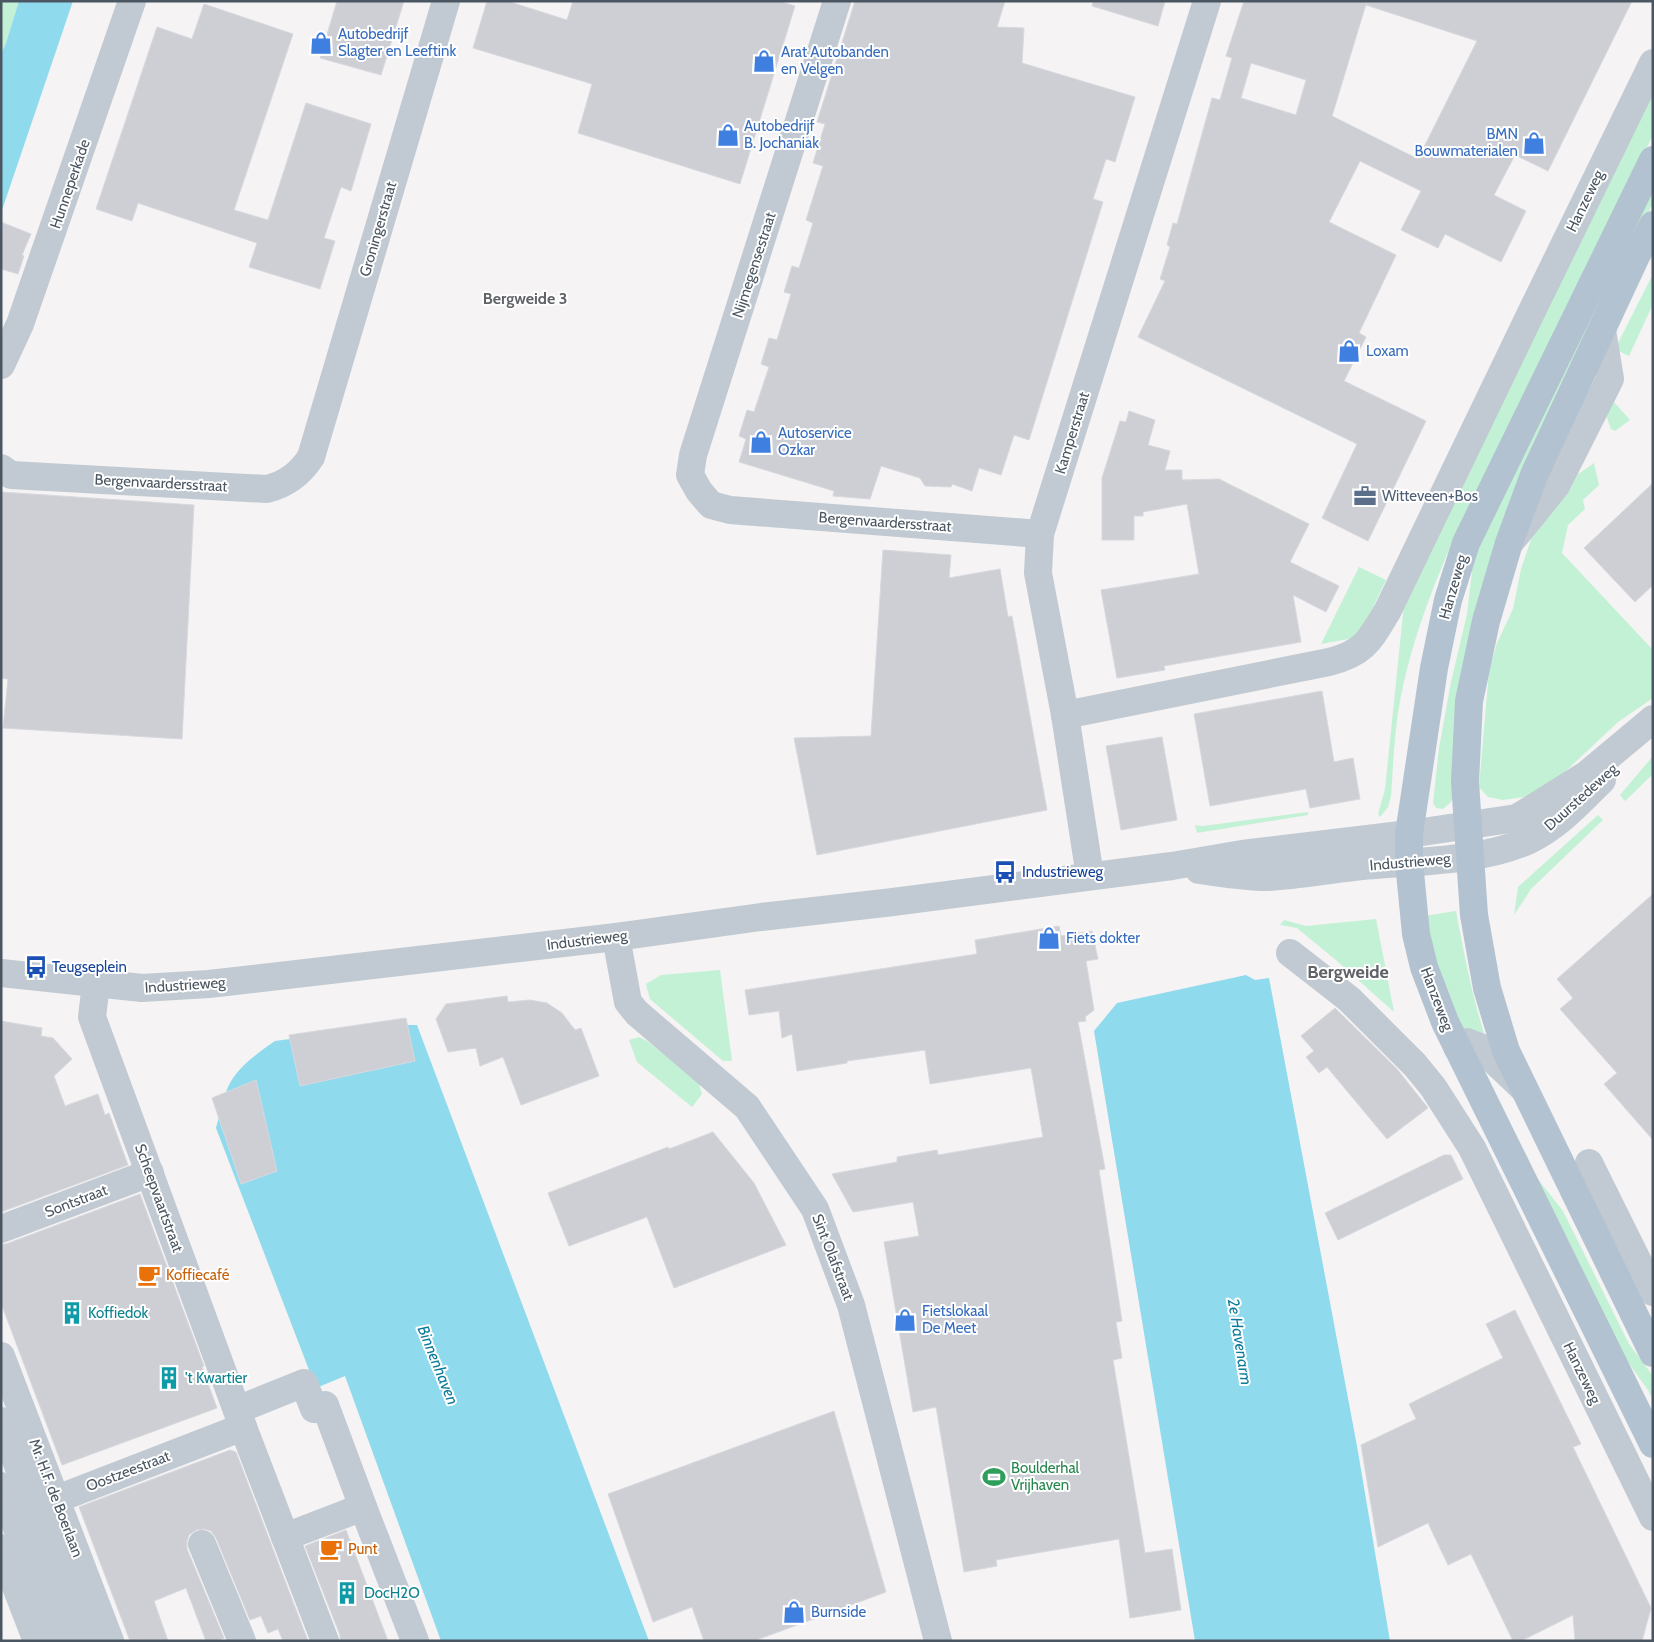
<svg xmlns="http://www.w3.org/2000/svg" width="1654" height="1642" viewBox="0 0 1654 1642" font-family="Cabin,sans-serif">
	<style>
		.green { fill: #c3f1d5 }
		.water { fill: #90daee }
		.building { fill: #cdcfd5; stroke: #d7d9de; fill-rule: evenodd }
		.lines { fill: none; stroke-linecap: round; stroke-linejoin: round }
		.minor { stroke: #c1cad2; stroke-width: 28 }
		.major { stroke: #b3c2d1; stroke-width: 28 }
		.labels { text-anchor: middle; dominant-baseline: central; stroke-width: 4; stroke-linejoin: round; paint-order: stroke }
		.shop-label { font-size: 15px; fill: #366cbe; stroke: #fff; text-anchor: start }
		.street-label { font-size: 15px; fill: #4a5661; stroke: #fff }
		.service-label { font-size: 15px; fill: #4e5e75; stroke: #fff; text-anchor: start }
		.transit-label { font-size: 15px; fill: #164399; stroke: #fff; text-anchor: start }
		.food-label { font-size: 15px; fill: #c56008; stroke: #fff; text-anchor: start }
		.culture-label { font-size: 15px; fill: #0d838f; stroke: #fff; text-anchor: start }
		.leisure-label { font-size: 15px; fill: #27864d; stroke: #fff; text-anchor: start }
		.neighbourhood-label { font-size: 16px; font-weight: bold; fill: #5f6368; stroke: #fff }
		.water-label { font-size: 16px; font-style: italic; fill: #0c7c9b; stroke: #fff }
		.quarter-label { font-size: 18px; font-weight: bold; fill: #5f6368; stroke: #fff }
	</style>
	<rect width="100%" height="100%" fill="#f5f3f3"/>
	<g class="green">
		<path d="M 1,1 L 19,1 L 6,43 L 1,54 Z"/>
		<path d="M 1653,89 L 1653,135 L 1455,536 C 1430,593 1408,651 1398,713 C 1394,740 1393,769 1391,796 L 1388,807 L 1380,817 L 1378,814 L 1385,789 L 1405,595 Z"/>
		<path d="M 1653,187 L 1653,203 L 1540,435 L 1454,795 L 1451,802 L 1443,809 L 1436,808 L 1433,803 L 1439,748 L 1451,682 L 1467,614 L 1473,563 L 1477,549 Z"/>
		<path d="M 1653,274 L 1653,304 L 1629,356 L 1615,349 Z"/>
		<path d="M 1613,401 L 1630,420 L 1615,431 L 1611,429 L 1606,415 Z"/>
		<path d="M 1594,463 L 1599,485 L 1583,500 L 1585,509 L 1568,525 L 1562,553 L 1653,650 L 1653,698 L 1618,722 L 1551,785 L 1524,797 L 1503,800 L 1488,797 L 1479,787 L 1489,671 L 1497,643 L 1513,609 L 1521,569 L 1537,522 L 1567,495 L 1577,475 Z"/>
		<path d="M 1359,567 L 1386,580 L 1359,637 L 1321,644 Z"/>
		<path d="M 1653,756 L 1653,774 L 1625,801 L 1620,795 Z"/>
		<path d="M 1308,812 L 1308,815 L 1197,833 L 1195,825 L 1203,826 Z"/>
		<path d="M 1598,815 L 1603,820 L 1531,889 L 1514,915 L 1518,887 Z"/>
		<path d="M 1456,911 C 1464,954 1472,995 1485,1037 L 1481,1039 L 1459,1027 L 1443,992 L 1424,916 Z"/>
		<path d="M 1376,919 L 1394,1012 L 1337,961 L 1297,928 L 1280,925 L 1284,920 L 1306,926 Z"/>
		<path d="M 720,970 L 732,1061 L 723,1061 L 650,999 L 646,984 L 661,975 Z"/>
		<path d="M 639,1037 L 647,1041 L 698,1081 L 702,1094 L 692,1107 L 637,1062 L 629,1040 Z"/>
		<path d="M 1482,1065 L 1537,1178 L 1563,1211 L 1629,1344 L 1653,1376 L 1653,1400 L 1648,1390 L 1614,1343 L 1478,1067 Z"/>
	</g>
	<g class="water">
		<path d="M 19,1 L 73,1 L 1,213 L 1,54 L 6,43 Z"/>
		<path d="M 1246,975 L 1255,980 L 1269,978 L 1357,1446 L 1390,1641 L 1195,1641 L 1094,1031 L 1117,1003 Z"/>
		<path d="M 393,1025 L 417,1025 L 649,1641 L 441,1641 L 345,1376 L 316,1388 L 216,1128 C 220,1114 223,1099 228,1087 C 237,1067 258,1053 275,1041 Z"/>
	</g>
	<g class="building">
		<path d="M 337,1 L 404,1 L 381,75 L 320,58 Z"/>
		<path d="M 487,1 L 507,1 L 567,20 L 573,1 L 779,1 L 795,6 L 740,184 L 578,133 L 592,84 L 473,48 Z"/>
		<path d="M 855,1 L 1005,1 L 997,27 L 1024,28 L 1022,63 L 1135,97 L 1115,162 L 1106,159 L 1093,199 L 1103,202 L 1029,440 L 1014,435 L 1001,475 L 979,468 L 972,491 L 952,484 L 951,487 L 925,486 L 920,478 L 881,466 L 870,499 L 833,496 L 834,491 L 739,462 L 746,439 L 739,436 L 747,410 L 754,412 L 769,367 L 761,364 L 769,338 L 777,340 L 791,294 L 784,292 L 792,266 L 799,268 L 813,223 L 806,220 L 823,166 L 813,163 L 825,124 L 817,122 Z"/>
		<path d="M 1093,1 L 1165,1 L 1158,26 L 1092,6 Z"/>
		<path d="M 1244,1 L 1367,1 L 1332,116 L 1418,159 L 1477,41 L 1366,5 L 1367,1 L 1632,1 L 1548,171 L 1515,155 L 1494,195 L 1526,211 L 1501,262 L 1445,234 L 1438,248 L 1401,230 L 1421,191 L 1360,161 L 1329,222 L 1396,255 L 1359,333 L 1366,337 L 1344,381 L 1426,421 L 1368,541 L 1322,518 L 1357,444 L 1138,337 L 1165,281 L 1160,279 L 1170,247 L 1167,245 L 1173,223 L 1177,224 L 1212,98 L 1220,100 L 1232,58 L 1226,56 ZM 1251,63 L 1306,80 L 1296,115 L 1241,98 Z"/>
		<path d="M 204,4 L 293,34 L 234,210 L 268,220 L 306,103 L 371,124 L 351,191 L 341,187 L 324,238 L 335,241 L 320,289 L 249,267 L 257,243 L 138,203 L 132,221 L 96,209 L 157,27 L 192,39 Z"/>
		<path d="M 1,222 L 31,234 L 22,255 L 24,256 L 18,274 L 1,269 Z"/>
		<path d="M 1129,411 L 1155,420 L 1148,445 L 1170,451 L 1165,470 L 1182,470 L 1182,480 L 1219,479 L 1309,524 L 1290,562 L 1339,586 L 1326,612 L 1293,595 L 1301,642 L 1164,666 L 1165,670 L 1117,678 L 1101,590 L 1199,574 L 1187,504 L 1143,512 L 1143,516 L 1134,516 L 1134,540 L 1102,540 L 1102,478 L 1120,421 L 1126,422 Z"/>
		<path d="M 1653,483 L 1653,585 L 1635,602 L 1584,548 Z"/>
		<path d="M 1,492 L 194,505 L 182,739 L 3,728 L 8,679 L 1,678 Z"/>
		<path d="M 883,550 L 951,555 L 949,578 L 1000,569 L 1008,617 L 1012,616 L 1047,810 L 817,855 L 794,738 L 871,736 Z"/>
		<path d="M 1322,691 L 1334,762 L 1353,758 L 1360,799 L 1310,808 L 1306,789 L 1210,806 L 1194,714 Z"/>
		<path d="M 1162,737 L 1177,820 L 1121,830 L 1106,746 Z"/>
		<path d="M 1653,894 L 1653,1140 L 1604,1084 L 1617,1073 L 1560,1009 L 1573,998 L 1557,979 Z"/>
		<path d="M 1059,926 L 1061,936 L 1092,931 L 1098,959 L 1086,961 L 1094,1010 L 1085,1017 L 1086,1021 L 1078,1022 L 1105,1169 L 1099,1170 L 1122,1321 L 1116,1322 L 1122,1358 L 1113,1360 L 1145,1553 L 1172,1549 L 1181,1610 L 1130,1618 L 1119,1539 L 996,1560 L 997,1566 L 964,1572 L 936,1407 L 913,1412 L 884,1242 L 919,1236 L 913,1202 L 853,1212 L 832,1174 L 897,1162 L 897,1157 L 937,1150 L 938,1155 L 1043,1137 L 1031,1068 L 930,1084 L 925,1050 L 847,1061 L 847,1063 L 797,1071 L 792,1034 L 782,1038 L 779,1011 L 749,1015 L 745,990 L 977,954 L 975,940 Z"/>
		<path d="M 507,996 L 508,1002 L 530,1000 L 547,1003 L 562,1013 L 575,1030 L 581,1028 L 599,1076 L 521,1105 L 503,1057 L 480,1066 L 476,1048 L 448,1052 L 436,1019 L 446,1004 Z"/>
		<path d="M 1335,1008 L 1397,1069 L 1428,1108 L 1387,1139 L 1327,1067 L 1319,1073 L 1306,1057 L 1314,1051 L 1301,1036 Z"/>
		<path d="M 406,1018 L 415,1061 L 300,1086 L 289,1035 Z"/>
		<path d="M 1,1021 L 42,1028 L 41,1036 L 53,1038 L 72,1059 L 54,1076 L 65,1106 L 98,1094 L 105,1115 L 109,1113 L 128,1165 L 1,1212 Z"/>
		<path d="M 256,1080 L 277,1171 L 241,1184 L 212,1098 Z"/>
		<path d="M 713,1132 L 754,1183 L 786,1245 L 674,1288 L 647,1217 L 569,1246 L 548,1193 L 668,1147 L 669,1149 Z"/>
		<path d="M 1444,1155 L 1451,1155 L 1463,1179 L 1338,1240 L 1325,1213 Z"/>
		<path d="M 140,1194 L 204,1366 L 202,1367 L 217,1408 L 62,1465 L 1,1303 L 1,1244 L 6,1244 Z"/>
		<path d="M 1515,1310 L 1581,1444 L 1573,1447 L 1651,1608 L 1642,1641 L 1575,1641 L 1573,1615 L 1521,1641 L 1513,1641 L 1471,1554 L 1448,1565 L 1428,1523 L 1378,1547 L 1361,1445 L 1416,1419 L 1409,1404 L 1503,1358 L 1486,1324 Z"/>
		<path d="M 834,1411 L 886,1592 L 754,1641 L 704,1641 L 692,1607 L 653,1622 L 608,1494 Z"/>
		<path d="M 230,1450 L 236,1452 L 308,1641 L 283,1641 L 278,1629 L 268,1633 L 261,1616 L 250,1620 L 216,1538 L 211,1531 L 204,1529 L 196,1530 L 189,1535 L 187,1541 L 187,1549 L 224,1638 L 216,1641 L 206,1641 L 186,1588 L 154,1601 L 168,1641 L 130,1641 L 79,1507 Z"/>
		<path d="M 346,1530 L 388,1641 L 340,1641 L 340,1635 L 305,1546 Z"/>
	</g>
	<g class="lines">
		<g class="minor">
			<path d="M 837,1 L 693,455 L 690,475 L 699,491 L 711,505 L 730,510 L 1040,534"/>
			<path d="M 1,365 L 20,324 L 132,1"/>
			<path d="M 1,468 L 11,475 L 267,489 C 287,484 300,474 311,457 L 446,1"/>
			<path d="M 1512,540 L 1556,486 L 1610,379 L 1602,330"/>
			<path d="M 1065,715 L 1329,662 C 1365,653 1370,640 1388,610 L 1530,315 L 1653,63"/>
			<path d="M 1199,870 C 1221,873 1244,877 1267,877 C 1296,876 1325,870 1354,867 C 1407,861 1481,863 1529,840 C 1558,826 1580,802 1602,780"/>
			<path d="M 1090,876 L 1065,715 L 1038,573 L 1040,534 L 1207,1"/>
			<path d="M 616,937 L 628,1002 L 637,1013 L 747,1107 L 815,1209 L 851,1305 L 938,1641"/>
			<path d="M 1290,953 L 1349,999 L 1415,1065 L 1433,1087 L 1472,1148 L 1653,1517"/>
			<path d="M 1,973 L 142,988 L 209,984 L 616,937 L 761,917 L 893,902 L 1172,866 L 1242,854 L 1409,834 L 1517,818 L 1586,775 L 1653,719"/>
			<path d="M 96,984 L 92,1017 L 243,1427 L 325,1641"/>
			<path d="M 1457,1047 L 1467,1042 L 1480,1047 L 1522,1087"/>
			<path d="M 1589,1163 L 1653,1292"/>
			<path d="M 1,1229 L 150,1173"/>
			<path d="M 1,1356 L 110,1641"/>
			<path d="M 237,1410 L 304,1383 L 314,1409 L 325,1405 L 363,1507"/>
			<path d="M 1,1421 L 85,1641"/>
			<path d="M 1,1486 L 60,1641"/>
			<path d="M 13,1516 L 243,1427"/>
			<path d="M 285,1537 L 363,1507 L 415,1641"/>
			<path d="M 202,1544 L 242,1641"/>
			<path d="M 1,1548 L 37,1641"/>
		</g>
		<g class="major">
			<path d="M 1653,160 L 1466,543 L 1448,600 L 1434,668 L 1409,834 L 1409,862 L 1416,934 L 1424,967 L 1445,1022 L 1653,1444"/>
			<path d="M 1653,225 L 1636,256 L 1534,475 L 1509,543 L 1486,621 L 1469,701 L 1465,782 L 1474,915 L 1487,988 L 1506,1051 L 1653,1353"/>
		</g>
	</g>
	<defs>
		<symbol id="shop-bare" viewBox="-9 -9 18 18"><path d="M-5-2.5h2.3a2.7 3.5 0 0 1 5.4 0H5L5.5 6h-11ZM-1.5-2.5h3a1.5 2.3 0 0 0-3 0Z" fill="#3f7fe0" stroke="#fff" stroke-width="2.5" paint-order="stroke"/></symbol>
		<symbol id="office-bare" viewBox="-9 -9 18 18"><path d="M-6-3h4V-5.5h4V-3h4V5H-6ZM-1-4.5V-3h2v-1.5ZM-6 0V1H6V0Z" fill="#5c6f8a" stroke="#fff" stroke-width="2.5" paint-order="stroke"/></symbol>
		<symbol id="bus-bare" viewBox="-9 -9 18 18"><path d="M-5-6H5V4H4V6H2V4H-2V6H-4V4H-5ZM-3.5-4V0h7V-4ZM-3.5 1.2v1.5H-2V1.2ZM2 1.2v1.5H3.5V1.2Z" fill="#1a4fb4" stroke="#fff" stroke-width="2.5" paint-order="stroke"/></symbol>
		<symbol id="cafe-bare" viewBox="-9 -9 18 18"><path d="M-5.5-4.5H6V0H3Q3 3.5 0 3.5H-2.5Q-5.5 3.5-5.5 0ZM3-3.2v2h1.7v-2ZM-6 4.5H4V6H-6Z" fill="#e8710a" stroke="#fff" stroke-width="2.5" paint-order="stroke"/></symbol>
		<symbol id="building-bare" viewBox="-9 -9 18 18"><path d="M-4-6H4V6H1V3H-1V6H-4ZM-2.5-4.3h1.7v1.8h-1.7ZM.8-4.3h1.7v1.8H.8ZM-2.5-1h1.7V.8h-1.7ZM.8-1h1.7V.8H.8Z" fill="#0f9aa8" stroke="#fff" stroke-width="2.5" paint-order="stroke"/></symbol>
		<symbol id="stadium-bare" viewBox="-9 -9 18 18"><path d="M0-5a6.5 5 0 1 0 0 10a6.5 5 0 1 0 0-10ZM-3.5-1.8h7v3.6h-7Z" fill="#2e9e5b" stroke="#fff" stroke-width="2.5" paint-order="stroke"/></symbol>
	</defs>
	<g fill-rule="evenodd">
		<use href="#shop-bare" x="305" y="27" width="32" height="32"/>
		<use href="#shop-bare" x="748" y="45" width="32" height="32"/>
		<use href="#shop-bare" x="712" y="119" width="32" height="32"/>
		<use href="#shop-bare" x="1518" y="127" width="32" height="32"/>
		<use href="#shop-bare" x="1333" y="335" width="32" height="32"/>
		<use href="#shop-bare" x="745" y="426" width="32" height="32"/>
		<use href="#office-bare" x="1349" y="480" width="32" height="32"/>
		<use href="#bus-bare" x="989" y="856" width="32" height="32"/>
		<use href="#shop-bare" x="1033" y="922" width="32" height="32"/>
		<use href="#bus-bare" x="20" y="951" width="32" height="32"/>
		<use href="#cafe-bare" x="133" y="1259" width="32" height="32"/>
		<use href="#building-bare" x="56" y="1297" width="32" height="32"/>
		<use href="#shop-bare" x="889" y="1304" width="32" height="32"/>
		<use href="#building-bare" x="153" y="1362" width="32" height="32"/>
		<use href="#stadium-bare" x="978" y="1461" width="32" height="32"/>
		<use href="#cafe-bare" x="315" y="1533" width="32" height="32"/>
		<use href="#building-bare" x="331" y="1577" width="32" height="32"/>
		<use href="#shop-bare" x="778" y="1596" width="32" height="32"/>
	</g>
	<g class="labels">
		<g class="shop-label">
			<text x="338" y="34">Autobedrijf<tspan x="338" dy="17">Slagter en Leeftink</tspan></text>
			<text x="781" y="52">Arat Autobanden<tspan x="781" dy="17">en Velgen</tspan></text>
			<text x="744" y="126">Autobedrijf<tspan x="744" dy="17">B. Jochaniak</tspan></text>
			<text x="1518" y="134" text-anchor="end">BMN<tspan x="1518" dy="17">Bouwmaterialen</tspan></text>
			<text x="1366" y="351">Loxam</text>
			<text x="778" y="433">Autoservice<tspan x="778" dy="17">Ozkar</tspan></text>
			<text x="1066" y="938">Fiets dokter</text>
			<text x="922" y="1311">Fietslokaal<tspan x="922" dy="17">De Meet</tspan></text>
			<text x="811" y="1612">Burnside</text>
		</g>
		<g class="street-label">
			<text transform="translate(70 184) rotate(-71)">Hunneperkade</text>
			<text transform="translate(1585 201) rotate(-64)">Hanzeweg</text>
			<text transform="translate(378 229) rotate(-74)">Groningerstraat</text>
			<text transform="translate(754 265) rotate(-72)">Nijmegensestraat</text>
			<text transform="translate(1072 433) rotate(-73)">Kamperstraat</text>
			<text transform="translate(161 483) rotate(3)">Bergenvaardersstraat</text>
			<text transform="translate(885 522) rotate(4)">Bergenvaardersstraat</text>
			<text transform="translate(1453 587) rotate(-74)">Hanzeweg</text>
			<text transform="translate(1581 797) rotate(-42)">Duurstedeweg</text>
			<text transform="translate(1410 862) rotate(-5)">Industrieweg</text>
			<text transform="translate(587 940) rotate(-7)">Industrieweg</text>
			<text transform="translate(185 985) rotate(-4)">Industrieweg</text>
			<text transform="translate(1437 999) rotate(69)">Hanzeweg</text>
			<text transform="translate(159 1198) rotate(70)">Scheepvaartstraat</text>
			<text transform="translate(76 1201) rotate(-21)">Sontstraat</text>
			<text transform="translate(833 1257) rotate(69)">Sint Olafstraat</text>
			<text transform="translate(1582 1373) rotate(64)">Hanzeweg</text>
			<text transform="translate(128 1471) rotate(-21)">Oostzeestraat</text>
			<text transform="translate(56 1498) rotate(69)">Mr. H.F. de Boerlaan</text>
		</g>
		<g class="service-label">
			<text x="1382" y="496">Witteveen+Bos</text>
		</g>
		<g class="transit-label">
			<text x="1022" y="872">Industrieweg</text>
			<text x="52" y="967">Teugseplein</text>
		</g>
		<g class="food-label">
			<text x="166" y="1275">Koffiecafé</text>
			<text x="348" y="1549">Punt</text>
		</g>
		<g class="culture-label">
			<text x="88" y="1313">Koffiedok</text>
			<text x="185" y="1378">'t Kwartier</text>
			<text x="364" y="1593">DocH2O</text>
		</g>
		<g class="leisure-label">
			<text x="1011" y="1468">Boulderhal<tspan x="1011" dy="17">Vrijhaven</tspan></text>
		</g>
		<g class="neighbourhood-label">
			<text x="525" y="298">Bergweide 3</text>
		</g>
		<g class="water-label">
			<text transform="translate(1240 1342) rotate(81)">2e Havenarm</text>
			<text transform="translate(438 1365) rotate(68)">Binnenhaven</text>
		</g>
		<g class="quarter-label">
			<text x="1348" y="972">Bergweide</text>
		</g>
	</g>
	<rect width="1654" height="1642" fill="none" stroke="#4a5661" stroke-width="5"/>
</svg>
